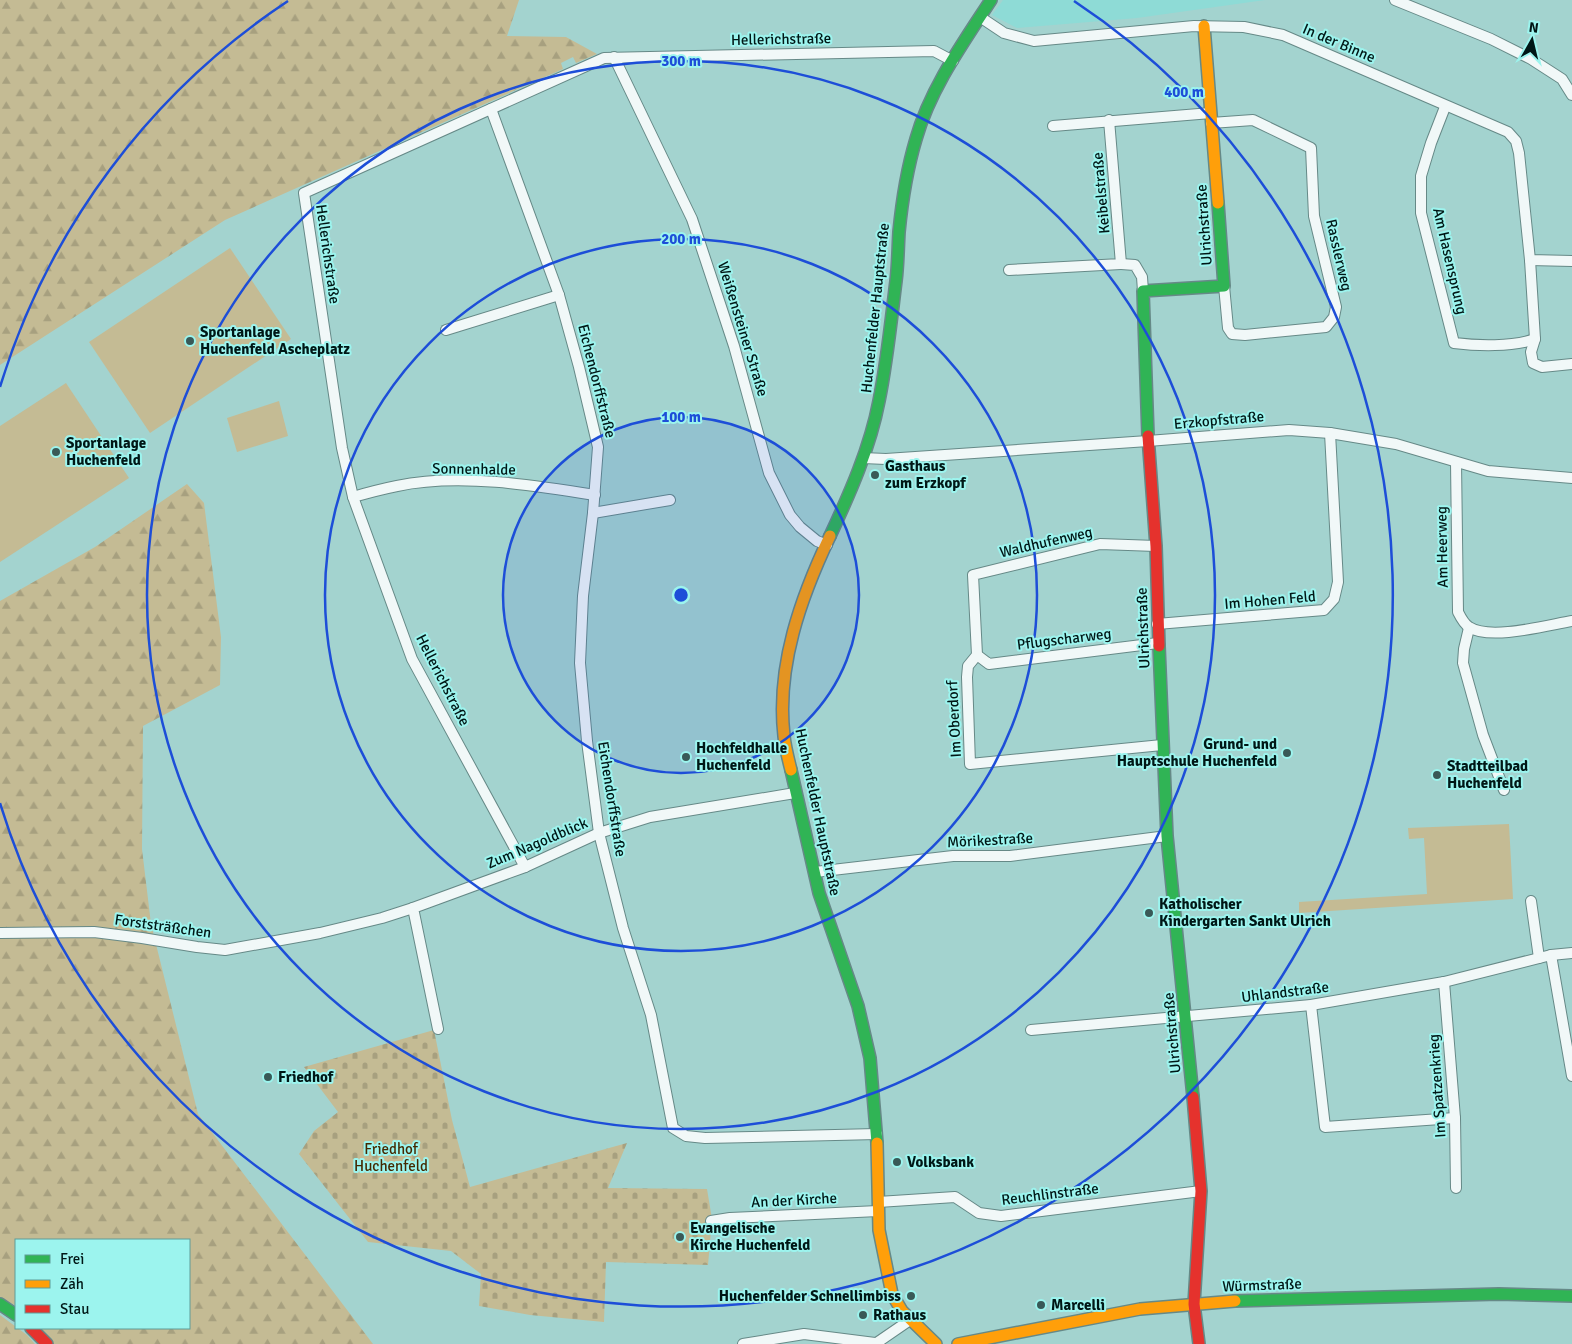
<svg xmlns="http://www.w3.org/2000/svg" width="1572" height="1344" viewBox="0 0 1572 1344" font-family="Signika,sans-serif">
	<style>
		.built { fill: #8edbd6 }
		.forest { fill: url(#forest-firs) }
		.cemetery { fill: url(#cemetery-stones) }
		.green { fill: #c4bb94 }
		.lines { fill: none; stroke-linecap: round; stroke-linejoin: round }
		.street-casing { stroke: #668987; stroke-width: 12 }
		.fast-casing { stroke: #668987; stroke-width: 14 }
		.slow-casing { stroke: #668987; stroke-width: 14 }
		.jam-casing { stroke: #668987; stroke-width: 14 }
		.street { stroke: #f1f8f8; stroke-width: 10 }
		.fast { stroke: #30b455; stroke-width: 11 }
		.slow { stroke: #ff9f0a; stroke-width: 11 }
		.jam { stroke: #e5322d; stroke-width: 11 }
		.ring { fill: none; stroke: #1d4ed8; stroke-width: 2.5 }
		.poi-dot { fill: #395957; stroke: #9cf4ee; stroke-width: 2 }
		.labels { text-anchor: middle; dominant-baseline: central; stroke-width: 4; stroke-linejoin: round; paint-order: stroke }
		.street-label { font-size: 15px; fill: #001716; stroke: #9cf4ee }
		.poi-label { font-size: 15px; font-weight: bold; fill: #001716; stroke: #9cf4ee; text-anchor: start }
		.park-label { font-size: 15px; fill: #452800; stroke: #9cf4ee }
		.centre { fill: #1d4ed8; stroke: #9cf4ee; stroke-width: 2.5 }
		.ring-label { font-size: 15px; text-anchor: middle; font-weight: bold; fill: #1d4ed8; stroke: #9cf4ee; stroke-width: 4; stroke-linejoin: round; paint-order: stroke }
	</style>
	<defs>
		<pattern id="forest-firs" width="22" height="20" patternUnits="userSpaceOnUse" patternTransform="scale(1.25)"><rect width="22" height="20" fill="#c4bb94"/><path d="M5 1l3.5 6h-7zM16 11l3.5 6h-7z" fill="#a7a07f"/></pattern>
		<pattern id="cemetery-stones" width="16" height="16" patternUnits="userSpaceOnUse" patternTransform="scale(1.25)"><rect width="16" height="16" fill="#c4bb94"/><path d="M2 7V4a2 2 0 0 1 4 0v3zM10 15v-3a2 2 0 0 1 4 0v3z" fill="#a7a07f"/></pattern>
	</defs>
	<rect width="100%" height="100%" fill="#a3d3cf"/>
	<path class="built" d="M 1003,0 L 1265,0 L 1137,18 L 1017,28 L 992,15 Z"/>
	<g class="forest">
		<path d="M 0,0 L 519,0 L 507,36 L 566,37 L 597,54 L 576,63 L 573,57 L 561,63 L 563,69 L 225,220 L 0,365 Z"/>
		<path d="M 187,484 L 204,503 L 221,637 L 220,685 L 143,726 L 142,849 L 151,924 L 198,1114 L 373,1344 L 53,1344 L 39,1328 L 189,1328 L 189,1240 L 16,1240 L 16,1306 L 0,1297 L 0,601 L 95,547 Z"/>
		<path d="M 0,1315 L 27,1335 L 35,1344 L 0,1344 Z"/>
	</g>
	<path class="cemetery" d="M 434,1030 L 452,1120 L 470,1187 L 627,1143 L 608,1188 L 707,1189 L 712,1219 L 708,1265 L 606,1262 L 604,1322 L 530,1315 L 479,1306 L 481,1274 L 451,1251 L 368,1242 L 299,1154 L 314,1131 L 338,1112 L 304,1067 Z"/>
	<g class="green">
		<path d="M 230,248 L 291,339 L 150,433 L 89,342 Z"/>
		<path d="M 66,383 L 129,478 L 0,562 L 0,426 Z"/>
		<path d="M 279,401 L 288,436 L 237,452 L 227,418 Z"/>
		<path d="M 1509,824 L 1513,899 L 1299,913 L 1299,902 L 1427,894 L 1424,838 L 1409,839 L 1408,828 Z"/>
	</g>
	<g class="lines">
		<defs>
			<g id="street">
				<path d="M 1395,0 L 1491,39 L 1531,59 L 1562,79 L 1572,95"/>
				<path d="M 980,17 L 1004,33 L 1034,41 L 1194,26 L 1244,27 L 1283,35 L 1508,132 L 1516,141 L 1519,153 L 1530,260 L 1572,261"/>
				<path d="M 614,57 L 692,219 L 734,346 L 769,473 L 790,515 L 800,527 L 817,541 L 827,545"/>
				<path d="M 1445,107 L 1431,143 L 1421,176 L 1421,213 L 1454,343 C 1478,346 1512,347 1535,339"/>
				<path d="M 491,109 L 559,295 L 579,367 L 598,447 L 593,513 L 583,596 L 580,663 L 587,741 L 599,833 L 623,928 L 651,1015 L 673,1128 L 686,1136 L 705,1138 L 877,1134"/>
				<path d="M 1211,123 L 1253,120 L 1311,148 L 1314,216 L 1336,307 L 1334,317 L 1326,327 L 1245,335 L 1232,334 L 1228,328 L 1224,286"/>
				<path d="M 1053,126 L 1211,113"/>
				<path d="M 1530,260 L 1535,339 L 1531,352 L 1533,363 L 1542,367 L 1572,364"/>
				<path d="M 1121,264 L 1135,265 L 1142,277 L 1143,291"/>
				<path d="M 1009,270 L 1121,264 L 1109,120"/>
				<path d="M 446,330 L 559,295"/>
				<path d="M 863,458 L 886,459 L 1148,441 L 1289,430 L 1330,433 L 1396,444 L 1488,471 L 1572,478"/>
				<path d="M 1456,462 L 1458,612 C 1461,618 1464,624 1469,627 C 1490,641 1548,625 1572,621"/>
				<path d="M 353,497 C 367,493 382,489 397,486 C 458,473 534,485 595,495"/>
				<path d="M 593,513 L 670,500"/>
				<path d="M 1156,546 L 1100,544 L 973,575 L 977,655 L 968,666 L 967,677 L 970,764 L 1162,745"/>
				<path d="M 1157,624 L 1324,610 L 1334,599 L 1338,582 L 1330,433"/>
				<path d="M 1469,628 L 1464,649 L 1463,663 L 1483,735 L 1504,790"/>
				<path d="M 977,655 L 989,664 L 1158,643"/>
				<path d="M 525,867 L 412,659 L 353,497 L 342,448 L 304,193 L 604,58 L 934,51 L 953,61"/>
				<path d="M 815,872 L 953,856 L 1010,856 L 1167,836"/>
				<path d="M 1531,901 L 1539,958"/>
				<path d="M 0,933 L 94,932 L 142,938 L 197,947 L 225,950 L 320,933 L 382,918 L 413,908"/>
				<path d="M 1551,955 L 1572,1076"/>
				<path d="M 1444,982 L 1455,1118 L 1456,1188"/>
				<path d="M 1311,1005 L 1325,1127 L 1455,1118"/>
				<path d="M 438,1029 L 413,908 L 525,867 L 599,833 L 650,817 L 795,793"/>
				<path d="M 1031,1030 L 1311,1005 L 1444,982 L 1551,955 L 1572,953"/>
				<path d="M 878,1202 L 955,1197 L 979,1213 L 1001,1216 L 1201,1191"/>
				<path d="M 711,1221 L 730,1218 L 878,1211"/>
				<path d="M 743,1344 L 804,1334 L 875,1343"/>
				<path d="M 875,1344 L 910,1320"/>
			</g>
			<g id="fast">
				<path d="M 1148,436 L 1143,291 L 1224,286 L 1218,203"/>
				<path d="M 830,536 C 850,493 870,448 879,401 C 887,362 891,321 896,281 C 898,265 898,249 899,232 C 902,201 907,169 916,139 C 930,89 963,43 991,0"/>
				<path d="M 1159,646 L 1167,836 L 1193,1097"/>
				<path d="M 791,770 L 819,893 L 858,1006 L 870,1058 L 877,1143"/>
				<path d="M 1235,1301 L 1499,1294 L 1572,1296"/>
				<path d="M 0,1304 L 16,1315"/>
			</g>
			<g id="slow">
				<path d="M 1204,26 L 1218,203"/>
				<path d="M 791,770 C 788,758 785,747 784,736 C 776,666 801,597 830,536"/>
				<path d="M 877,1143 L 879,1230 L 892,1294 L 902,1311 L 936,1344"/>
				<path d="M 958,1344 L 1140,1309 L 1235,1301"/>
			</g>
			<g id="jam">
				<path d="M 1148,436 L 1156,546 L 1159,646"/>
				<path d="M 1193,1097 L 1201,1191 L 1194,1304 L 1199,1344"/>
				<path d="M 31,1328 L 47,1344"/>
			</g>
		</defs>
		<use href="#street" class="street-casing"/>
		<use href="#fast" class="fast-casing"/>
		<use href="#slow" class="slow-casing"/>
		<use href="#jam" class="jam-casing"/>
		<use href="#street" class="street"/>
		<use href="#fast" class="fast"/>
		<use href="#slow" class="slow"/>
		<use href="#jam" class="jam"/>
	</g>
	<circle cx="681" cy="595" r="178" fill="#1d4ed8" fill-opacity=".12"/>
	<g class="ring">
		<circle cx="681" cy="595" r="178"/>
		<circle cx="681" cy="595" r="356"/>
		<circle cx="681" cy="595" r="534"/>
		<path d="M0 387A712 712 0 0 1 288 1M1074 1A712 712 0 1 1 0 803"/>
	</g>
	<g class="poi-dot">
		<circle cx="190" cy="341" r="5"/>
		<circle cx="56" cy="452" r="5"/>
		<circle cx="875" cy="475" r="5"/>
		<circle cx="1287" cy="753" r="5"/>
		<circle cx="686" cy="757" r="5"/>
		<circle cx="1437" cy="775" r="5"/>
		<circle cx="1149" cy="913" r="5"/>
		<circle cx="268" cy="1077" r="5"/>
		<circle cx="897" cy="1162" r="5"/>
		<circle cx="680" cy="1237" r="5"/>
		<circle cx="911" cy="1296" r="5"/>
		<circle cx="1041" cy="1305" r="5"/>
		<circle cx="863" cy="1315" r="5"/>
	</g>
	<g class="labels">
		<g class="street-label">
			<text transform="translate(781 39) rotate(-1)">Hellerichstraße</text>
			<text transform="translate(1339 43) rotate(23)">In der Binne</text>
			<text transform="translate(1101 193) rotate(-95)">Keibelstraße</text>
			<text transform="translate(1204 225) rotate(-94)">Ulrichstraße</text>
			<text transform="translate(328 254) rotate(82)">Hellerichstraße</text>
			<text transform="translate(1339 255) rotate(77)">Rasslerweg</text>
			<text transform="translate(1450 261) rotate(77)">Am Hasensprung</text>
			<text transform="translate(875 308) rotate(-84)">Huchenfelder Hauptstraße</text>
			<text transform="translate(743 329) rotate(73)">Weißensteiner Straße</text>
			<text transform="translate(597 381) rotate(76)">Eichendorffstraße</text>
			<text transform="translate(1219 420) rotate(-5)">Erzkopfstraße</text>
			<text transform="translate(474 469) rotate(1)">Sonnenhalde</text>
			<text transform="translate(1046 542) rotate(-13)">Waldhufenweg</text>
			<text transform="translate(1442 547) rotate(-91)">Am Heerweg</text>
			<text transform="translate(1270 600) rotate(-5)">Im Hohen Feld</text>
			<text transform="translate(1143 628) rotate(-92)">Ulrichstraße</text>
			<text transform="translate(1064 639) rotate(-7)">Pflugscharweg</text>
			<text transform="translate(443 680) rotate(63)">Hellerichstraße</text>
			<text transform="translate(954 719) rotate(-93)">Im Oberdorf</text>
			<text transform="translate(612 799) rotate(81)">Eichendorffstraße</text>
			<text transform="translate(818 812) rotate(78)">Huchenfelder Hauptstraße</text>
			<text transform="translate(990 840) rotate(-3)">Mörikestraße</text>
			<text transform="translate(537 843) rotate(-23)">Zum Nagoldblick</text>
			<text transform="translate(163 926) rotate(8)">Forststräßchen</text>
			<text transform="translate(1285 992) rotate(-7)">Uhlandstraße</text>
			<text transform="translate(1172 1033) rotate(-95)">Ulrichstraße</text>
			<text transform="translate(1437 1086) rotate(-94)">Im Spatzenkrieg</text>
			<text transform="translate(1050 1194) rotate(-7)">Reuchlinstraße</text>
			<text transform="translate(794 1200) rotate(-3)">An der Kirche</text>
			<text transform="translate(1262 1285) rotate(-2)">Würmstraße</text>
		</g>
		<g class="poi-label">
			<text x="200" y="332">Sportanlage<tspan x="200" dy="17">Huchenfeld Ascheplatz</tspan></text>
			<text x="66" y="443">Sportanlage<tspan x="66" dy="17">Huchenfeld</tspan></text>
			<text x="885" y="466">Gasthaus<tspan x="885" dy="17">zum Erzkopf</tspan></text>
			<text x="1277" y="744" text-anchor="end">Grund- und<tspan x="1277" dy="17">Hauptschule Huchenfeld</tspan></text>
			<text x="696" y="748">Hochfeldhalle<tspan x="696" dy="17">Huchenfeld</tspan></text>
			<text x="1447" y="766">Stadtteilbad<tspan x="1447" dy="17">Huchenfeld</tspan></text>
			<text x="1159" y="904">Katholischer<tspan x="1159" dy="17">Kindergarten Sankt Ulrich</tspan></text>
			<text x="278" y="1077">Friedhof</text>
			<text x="907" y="1162">Volksbank</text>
			<text x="690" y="1228">Evangelische<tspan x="690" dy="17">Kirche Huchenfeld</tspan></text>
			<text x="901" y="1296" text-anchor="end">Huchenfelder Schnellimbiss</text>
			<text x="1051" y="1305">Marcelli</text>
			<text x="873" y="1315">Rathaus</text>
		</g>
		<g class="park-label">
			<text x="391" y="1149">Friedhof<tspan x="391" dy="17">Huchenfeld</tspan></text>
		</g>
	</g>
	<circle cx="681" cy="595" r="8" class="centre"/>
	<g class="ring-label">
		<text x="681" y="66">300 m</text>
		<text x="1184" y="97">400 m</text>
		<text x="681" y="244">200 m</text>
		<text x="681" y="422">100 m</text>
	</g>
	<rect x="15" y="1239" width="175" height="90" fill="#9cf4ee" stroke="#5e9c98"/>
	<rect x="25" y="1255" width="25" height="8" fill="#30b455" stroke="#5e9c98"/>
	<text x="60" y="1264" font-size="15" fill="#001716">Frei</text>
	<rect x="25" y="1280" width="25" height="8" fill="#ff9f0a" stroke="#5e9c98"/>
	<text x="60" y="1289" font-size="15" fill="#001716">Zäh</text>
	<rect x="25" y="1305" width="25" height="8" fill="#e5322d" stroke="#5e9c98"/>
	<text x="60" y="1314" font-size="15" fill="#001716">Stau</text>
	<g transform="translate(1532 40) rotate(8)" stroke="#9cf4ee" stroke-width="4" paint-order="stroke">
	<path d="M0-4L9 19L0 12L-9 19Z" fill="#001716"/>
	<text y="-8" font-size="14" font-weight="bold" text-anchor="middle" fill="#001716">N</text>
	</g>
</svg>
